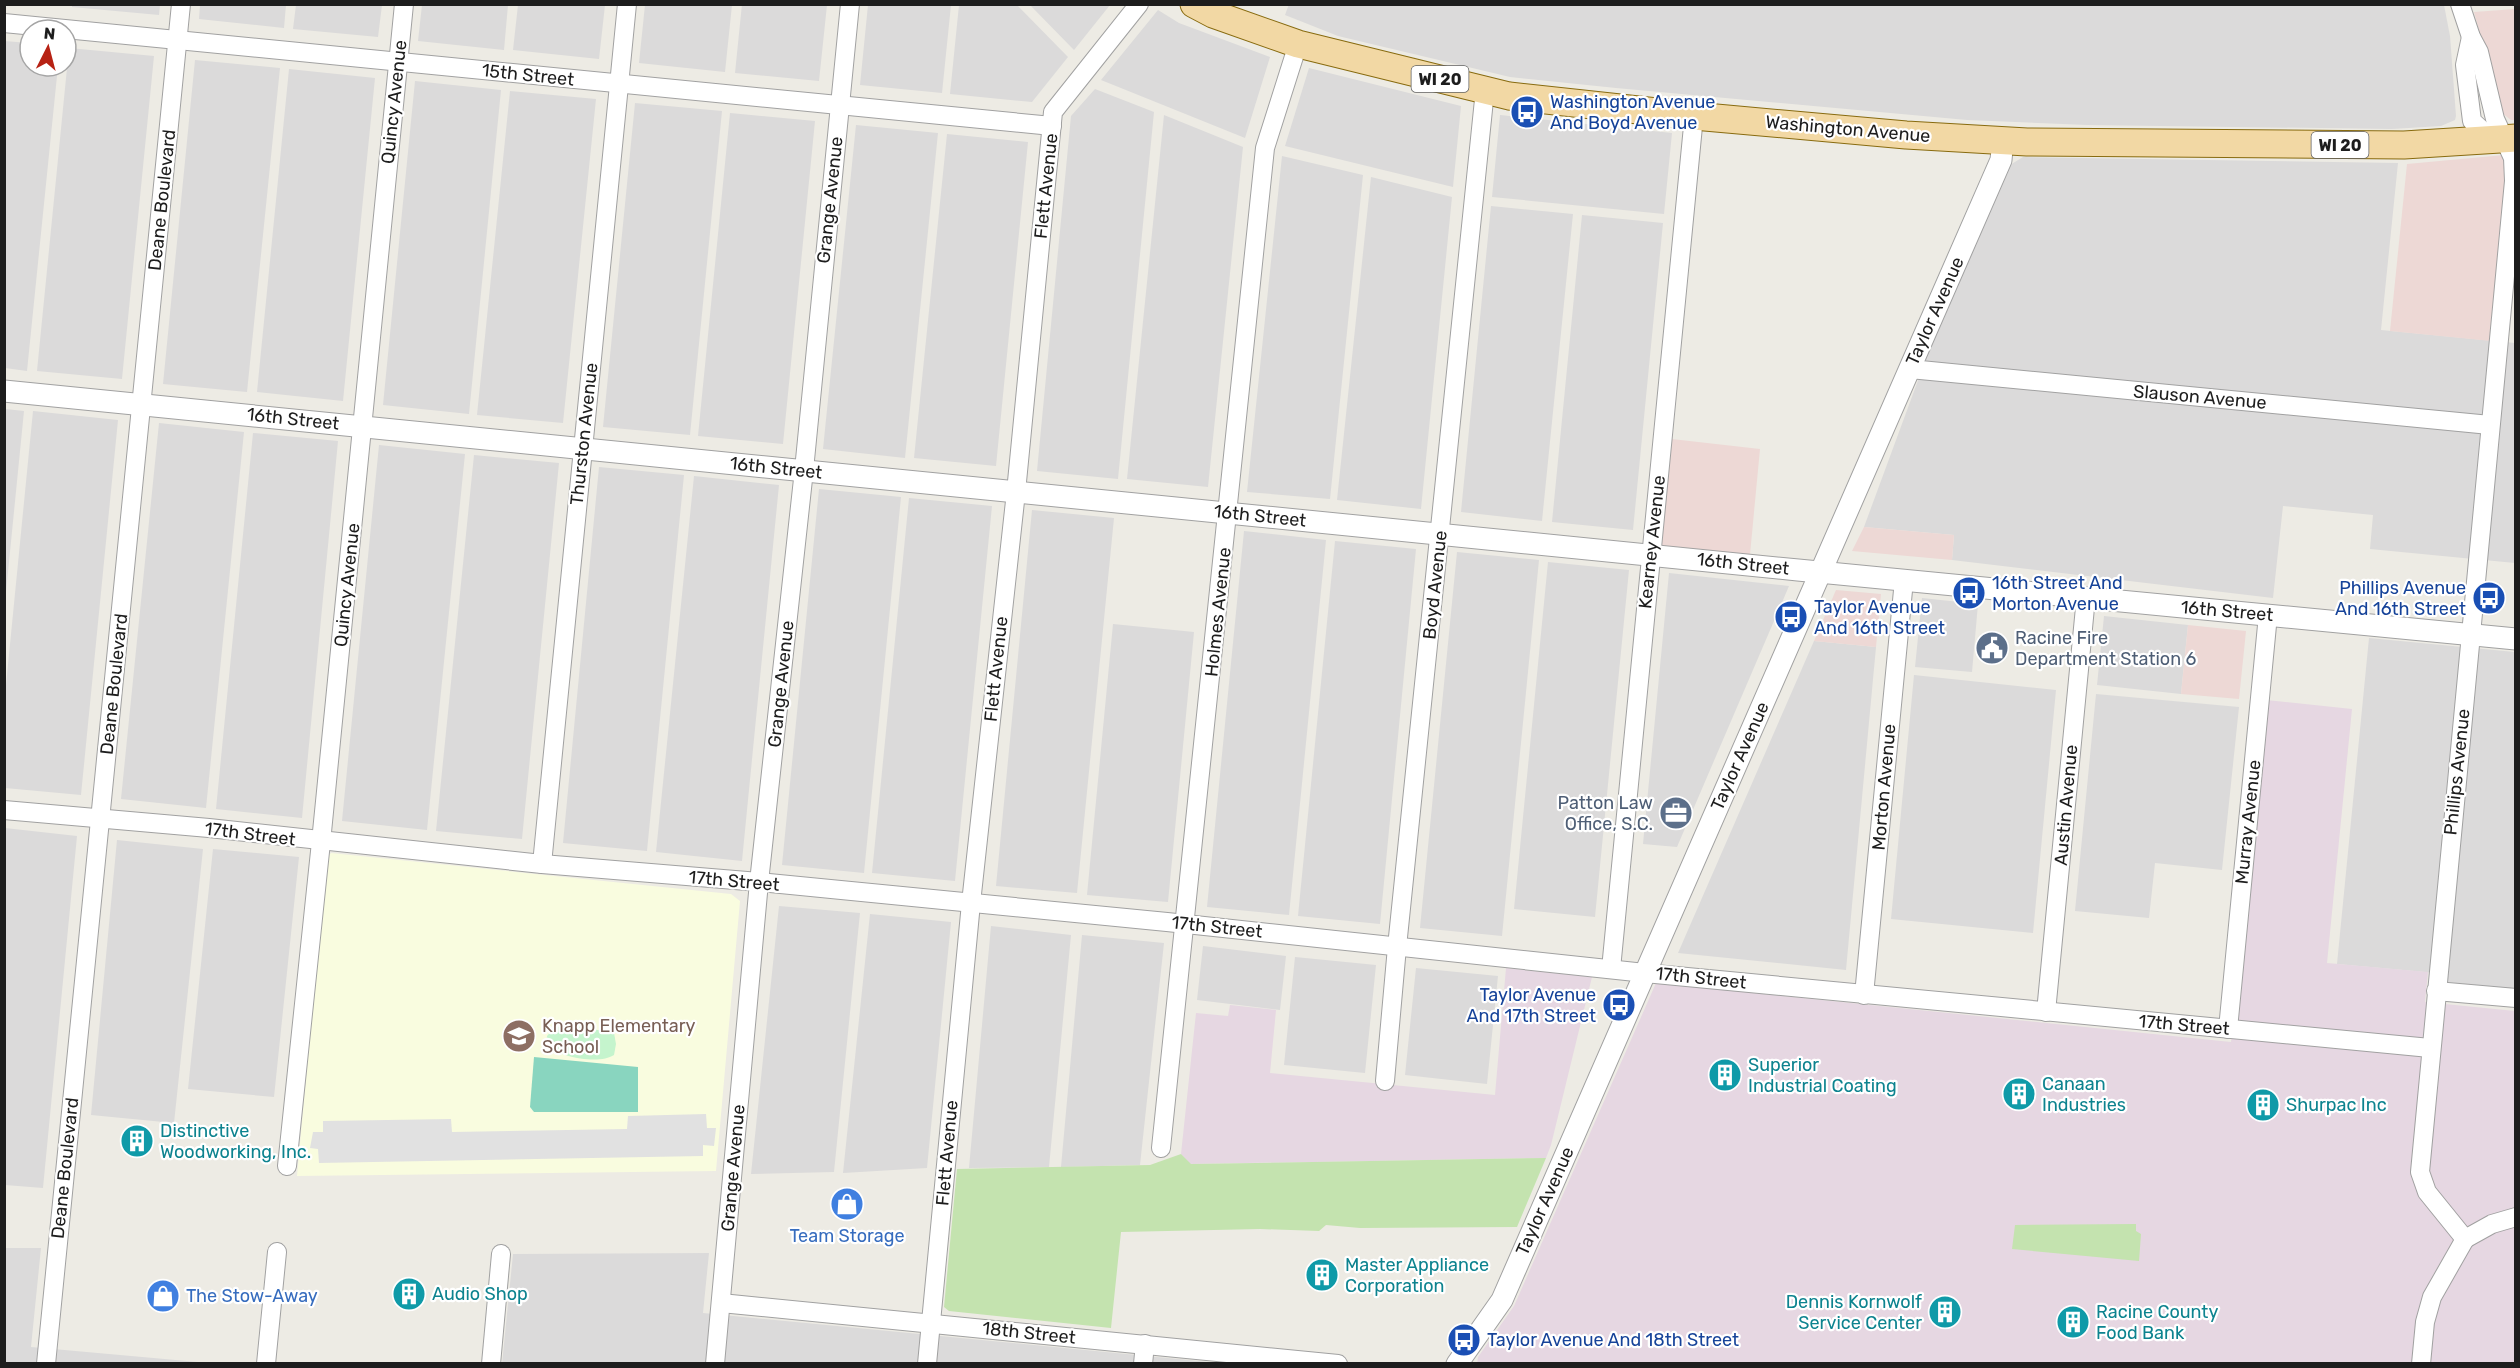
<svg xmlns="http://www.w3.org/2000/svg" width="2520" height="1368" viewBox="0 0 2520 1368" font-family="Rubik,sans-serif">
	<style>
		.residential { fill: #dbdada }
		.commercial { fill: #edd8d5 }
		.industrial { fill: #e6d7e2 }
		.education { fill: #f9fcdf }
		.grass { fill: #c4e3af }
		.park { fill: #c5f4cd }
		.pitch { fill: #89d5bf }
		.parking { fill: #e1e1e1 }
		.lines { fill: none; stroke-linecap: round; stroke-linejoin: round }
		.minor-casing { stroke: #a1a1a1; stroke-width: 20 }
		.tertiary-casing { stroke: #a1a1a1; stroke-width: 23 }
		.primary-casing { stroke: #886b0f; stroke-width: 29 }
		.minor { stroke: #fff; stroke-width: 18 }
		.tertiary { stroke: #fff; stroke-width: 21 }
		.primary { stroke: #f2d8a4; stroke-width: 27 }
		.labels { text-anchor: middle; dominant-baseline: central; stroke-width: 4.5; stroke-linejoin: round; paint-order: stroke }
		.shield { fill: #fff; stroke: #616161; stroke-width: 1.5 }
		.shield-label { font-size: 16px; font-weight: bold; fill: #1d1d1d }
		.street-label { font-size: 18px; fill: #1d1d1d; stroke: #fff }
		.transit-label { font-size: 18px; fill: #164399; stroke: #fff; text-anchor: start }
		.service-label { font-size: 18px; fill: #4e5e75; stroke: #fff; text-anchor: start }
		.education-label { font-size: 18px; fill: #785e54; stroke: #fff; text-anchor: start }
		.culture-label { font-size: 18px; fill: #0d838f; stroke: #fff; text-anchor: start }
		.shop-label { font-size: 18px; fill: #366cbe; stroke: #fff }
	</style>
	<rect width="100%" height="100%" fill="#edebe4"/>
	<g class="residential">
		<path d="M 742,4 L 827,5 L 819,81 L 735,73 Z"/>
		<path d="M 1289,4 L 2444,5 L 2450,36 L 2456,116 L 2455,120 L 2441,126 L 2392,129 L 2087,125 L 1967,120 L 1616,88 L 1510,77 L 1338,36 L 1285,15 Z"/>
		<path d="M 72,5 L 72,4 L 160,5 L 159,15 L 72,7 Z"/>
		<path d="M 200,5 L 286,5 L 284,28 L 199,19 Z"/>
		<path d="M 296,5 L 382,5 L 378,37 L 293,29 Z"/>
		<path d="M 422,5 L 508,5 L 504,50 L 418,41 Z"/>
		<path d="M 518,5 L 605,5 L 599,59 L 513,50 Z"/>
		<path d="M 645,5 L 732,5 L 725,72 L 639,63 Z"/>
		<path d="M 868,5 L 951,5 L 942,93 L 860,85 Z"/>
		<path d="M 959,5 L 1017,5 L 1068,57 L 1032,102 L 950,94 Z"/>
		<path d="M 1030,5 L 1110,5 L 1074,50 Z"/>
		<path d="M 1158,10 L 1179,23 L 1270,57 L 1245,138 L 1101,80 Z"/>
		<path d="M 4,41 L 30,43 L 30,66 L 58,66 L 27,371 L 5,368 Z"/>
		<path d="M 69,48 L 154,56 L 122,379 L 37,371 Z"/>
		<path d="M 195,60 L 280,68 L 247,392 L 163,384 Z"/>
		<path d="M 1309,68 L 1461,106 L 1453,187 L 1285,146 Z"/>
		<path d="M 289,69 L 375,78 L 343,401 L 257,392 Z"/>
		<path d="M 415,81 L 501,90 L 469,414 L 383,405 Z"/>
		<path d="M 1095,89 L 1154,112 L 1118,479 L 1037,471 L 1071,116 Z"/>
		<path d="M 510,91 L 596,99 L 563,423 L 477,415 Z"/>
		<path d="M 635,103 L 722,111 L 690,435 L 603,427 Z"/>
		<path d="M 730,113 L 815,121 L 783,444 L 698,436 Z"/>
		<path d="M 1164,115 L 1243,147 L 1208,487 L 1127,479 Z"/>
		<path d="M 1500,115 L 1672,133 L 1664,214 L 1492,197 Z"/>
		<path d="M 856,125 L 938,133 L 905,458 L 823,449 Z"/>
		<path d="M 947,134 L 1028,142 L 996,466 L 914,458 Z"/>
		<path d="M 1282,156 L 1363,175 L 1330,499 L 1247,492 Z"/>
		<path d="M 2023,157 L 2398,163 L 2381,330 L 2515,343 L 2515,563 L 2370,549 L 2373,515 L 2283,506 L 2273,598 L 1952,560 L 1954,535 L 1864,527 L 1934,337 L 2010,165 Z"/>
		<path d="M 1371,177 L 1452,197 L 1421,509 L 1337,500 Z"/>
		<path d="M 1491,206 L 1573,214 L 1542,521 L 1461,512 Z"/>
		<path d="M 1582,215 L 1663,223 L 1633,530 L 1552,522 Z"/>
		<path d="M 5,409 L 24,411 L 5,602 L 4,409 Z"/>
		<path d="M 33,411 L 118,420 L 81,795 L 5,788 L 5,695 Z"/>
		<path d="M 159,423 L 244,432 L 206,808 L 121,799 Z"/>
		<path d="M 253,433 L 338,441 L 302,818 L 216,809 Z"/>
		<path d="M 379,445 L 465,454 L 427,830 L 342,821 Z"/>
		<path d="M 474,455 L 559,463 L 522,839 L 436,831 Z"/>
		<path d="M 599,467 L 684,475 L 647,851 L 563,843 Z"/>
		<path d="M 694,476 L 779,485 L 742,861 L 656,852 Z"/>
		<path d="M 819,489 L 901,497 L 864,873 L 782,865 Z"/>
		<path d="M 909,498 L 992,506 L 955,881 L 872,873 Z"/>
		<path d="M 1032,510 L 1114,518 L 1077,893 L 996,886 Z"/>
		<path d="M 1244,531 L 1326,540 L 1289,915 L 1207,907 Z"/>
		<path d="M 1335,541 L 1416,549 L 1380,924 L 1298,916 Z"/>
		<path d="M 1457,552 L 1539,560 L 1502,936 L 1420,928 Z"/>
		<path d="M 1548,562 L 1629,570 L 1595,917 L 1514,909 Z"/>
		<path d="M 1669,573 L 1789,586 L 1677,847 L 1643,844 Z"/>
		<path d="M 1922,598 L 1978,604 L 1972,672 L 1915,667 Z"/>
		<path d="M 2104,616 L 2188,625 L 2181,694 L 2097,685 Z"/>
		<path d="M 1113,624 L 1194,632 L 1168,902 L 1087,895 Z"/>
		<path d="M 2369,638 L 2515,652 L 2515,989 L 2446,982 L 2447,974 L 2337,964 Z"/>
		<path d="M 1814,641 L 1876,647 L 1846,970 L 1678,953 Z"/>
		<path d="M 1914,675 L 2056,690 L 2033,933 L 1891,919 Z"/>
		<path d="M 2096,694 L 2239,707 L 2222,870 L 2155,863 L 2149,918 L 2075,911 Z"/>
		<path d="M 5,828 L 77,836 L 43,1188 L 5,1185 Z"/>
		<path d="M 117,840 L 203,849 L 174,1123 L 91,1115 Z"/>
		<path d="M 213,849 L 299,857 L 274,1097 L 188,1089 Z"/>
		<path d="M 779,906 L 860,913 L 834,1172 L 751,1174 Z"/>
		<path d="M 870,914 L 951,922 L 927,1168 L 843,1173 Z"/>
		<path d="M 991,926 L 1071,935 L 1049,1167 L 969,1168 Z"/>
		<path d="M 1082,935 L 1164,943 L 1140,1165 L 1061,1167 Z"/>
		<path d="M 1203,946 L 1286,956 L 1280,1010 L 1197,1000 Z"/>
		<path d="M 1295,957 L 1376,965 L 1365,1073 L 1284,1065 Z"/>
		<path d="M 1416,968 L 1498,976 L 1487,1084 L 1405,1075 Z"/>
		<path d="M 4,1248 L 41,1248 L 31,1347 L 209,1363 L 5,1363 Z"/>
		<path d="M 709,1253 L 703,1313 L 1219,1363 L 502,1364 L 513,1254 Z"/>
	</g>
	<g class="commercial">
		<path d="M 2515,9 L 2515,120 L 2511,120 L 2502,113 L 2474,12 Z"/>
		<path d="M 2515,154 L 2491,341 L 2390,331 L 2407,164 Z"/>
		<path d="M 1663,438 L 1760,449 L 1749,565 L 1651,555 Z"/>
		<path d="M 1864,527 L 1954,535 L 1952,560 L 1852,551 Z"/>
		<path d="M 1836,590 L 1881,594 L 1876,647 L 1814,641 Z"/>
		<path d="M 2188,625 L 2246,631 L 2239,699 L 2181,694 Z"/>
	</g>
	<g class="industrial">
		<path d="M 2266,700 L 2352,709 L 2327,963 L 2428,972 L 2425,1002 L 2515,1011 L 2515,1363 L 1477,1364 L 1478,1357 L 1514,1306 L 1656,983 L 2231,1042 Z"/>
		<path d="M 1506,968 L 1592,977 L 1551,1145 L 1546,1158 L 1190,1164 L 1181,1154 L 1196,1013 L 1228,1016 L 1230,1005 L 1276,1010 L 1270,1073 L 1495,1095 Z"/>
	</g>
	<path class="education" d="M 331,853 L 731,894 L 740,901 L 716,1171 L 297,1176 L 326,859 Z"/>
	<g class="grass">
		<path d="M 1181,1154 L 1191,1164 L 1546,1158 L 1517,1227 L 1360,1228 L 1326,1225 L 1319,1231 L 1260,1229 L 1121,1232 L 1111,1328 L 949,1311 L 944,1307 L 957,1169 L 1150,1165 Z"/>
		<path d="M 2136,1224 L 2136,1231 L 2141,1234 L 2139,1261 L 2012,1249 L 2015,1225 Z"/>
	</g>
	<path class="park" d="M 576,1026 L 614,1033 L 616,1044 L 614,1055 C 599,1065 560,1057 546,1046 L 547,1036 L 555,1027 Z"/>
	<path class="pitch" d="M 534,1057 L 638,1067 L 638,1112 L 534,1112 L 530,1107 Z"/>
	<path class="parking" d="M 706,1114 L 707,1128 L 716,1128 L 714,1146 L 703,1145 L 703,1156 L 319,1163 L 318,1149 L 310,1148 L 313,1132 L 323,1132 L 323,1121 L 451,1119 L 452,1132 L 627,1129 L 628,1116 Z"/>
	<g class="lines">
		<defs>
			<g id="minor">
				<path d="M 2460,4 L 2471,37 L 2479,52 L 2495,119 L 2513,158 L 2514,181 L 2420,1172 L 2427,1192 L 2465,1239"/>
				<path d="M 4,23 L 1052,126"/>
				<path d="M 2471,37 L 2465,65 L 2472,121 L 2496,143"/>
				<path d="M 1910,369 L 2490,425"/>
				<path d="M 4,810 L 209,828 L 542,864 L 759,882 L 1167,922 L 1645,973 L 2430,1048"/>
				<path d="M 542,864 L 627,4"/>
				<path d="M 1611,969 L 1694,116"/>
				<path d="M 2436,991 L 2516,998"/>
				<path d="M 1864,995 L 1904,580"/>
				<path d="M 2046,1012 L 2086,597"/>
				<path d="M 2228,1029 L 2268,615"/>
				<path d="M 1385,1081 L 1397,947 L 1485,90"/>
				<path d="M 1161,1148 L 1265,148 L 1298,44"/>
				<path d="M 287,1166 L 321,842 L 404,4"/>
				<path d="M 2465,1239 L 2492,1224 L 2516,1217"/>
				<path d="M 721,1303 L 1338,1364"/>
				<path d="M 46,1364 L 181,4"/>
				<path d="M 266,1364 L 277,1252"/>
				<path d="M 491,1364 L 501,1254"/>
				<path d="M 715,1364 L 759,882 L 804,470 L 850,4"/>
				<path d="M 927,1364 L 971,903 L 1016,492 L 1053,112 L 1139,4"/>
				<path d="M 1143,1364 L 1145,1344"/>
				<path d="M 2421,1364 L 2425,1322 L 2432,1297 L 2465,1239"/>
			</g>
			<g id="tertiary">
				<path d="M 4,391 L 1798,570 L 2516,639"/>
				<path d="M 1457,1364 L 1502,1300 L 2001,160 L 2003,139"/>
			</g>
			<path id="primary" d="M 1194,4 L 1213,14 L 1298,44 L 1509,96 L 1694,116 L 1906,135 L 2027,142 L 2404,145 L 2516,138"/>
		</defs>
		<use href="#minor" class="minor-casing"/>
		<use href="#tertiary" class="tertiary-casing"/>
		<use href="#primary" class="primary-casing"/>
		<use href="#minor" class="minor"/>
		<use href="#tertiary" class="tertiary"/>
		<use href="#primary" class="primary"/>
	</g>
	<defs>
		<symbol id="bus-disc" viewBox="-11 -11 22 22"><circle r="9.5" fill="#1a4fb4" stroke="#fff"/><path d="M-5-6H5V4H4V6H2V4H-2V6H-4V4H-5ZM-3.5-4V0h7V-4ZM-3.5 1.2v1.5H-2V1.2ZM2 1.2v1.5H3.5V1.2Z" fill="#fff"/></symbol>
		<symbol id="civic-disc" viewBox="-11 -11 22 22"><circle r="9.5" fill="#5c6f8a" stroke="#fff"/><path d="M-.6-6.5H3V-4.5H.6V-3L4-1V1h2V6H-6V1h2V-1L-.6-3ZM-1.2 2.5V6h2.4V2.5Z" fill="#fff"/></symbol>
		<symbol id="office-disc" viewBox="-11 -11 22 22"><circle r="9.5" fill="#5c6f8a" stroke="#fff"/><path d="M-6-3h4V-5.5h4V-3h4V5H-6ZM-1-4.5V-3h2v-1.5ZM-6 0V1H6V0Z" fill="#fff"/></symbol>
		<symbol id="school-disc" viewBox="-11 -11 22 22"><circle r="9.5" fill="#8d6e63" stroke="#fff"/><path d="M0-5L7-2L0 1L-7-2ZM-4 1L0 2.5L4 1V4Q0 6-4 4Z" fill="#fff"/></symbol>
		<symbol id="building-disc" viewBox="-11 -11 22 22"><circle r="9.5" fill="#0f9aa8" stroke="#fff"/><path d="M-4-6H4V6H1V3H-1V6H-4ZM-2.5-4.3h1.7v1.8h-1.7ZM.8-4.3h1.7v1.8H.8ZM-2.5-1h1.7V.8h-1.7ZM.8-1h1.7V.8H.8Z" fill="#fff"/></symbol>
		<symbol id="shop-disc" viewBox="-11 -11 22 22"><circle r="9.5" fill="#3f7fe0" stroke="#fff"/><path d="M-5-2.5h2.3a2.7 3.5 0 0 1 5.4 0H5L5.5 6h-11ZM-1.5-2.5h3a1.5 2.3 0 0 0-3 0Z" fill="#fff"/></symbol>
	</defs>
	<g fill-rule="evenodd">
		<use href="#bus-disc" x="1508" y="93" width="38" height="38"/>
		<use href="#bus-disc" x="1950" y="574" width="38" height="38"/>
		<use href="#bus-disc" x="2470" y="579" width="38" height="38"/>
		<use href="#bus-disc" x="1772" y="598" width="38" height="38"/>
		<use href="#civic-disc" x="1973" y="629" width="38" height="38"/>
		<use href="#office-disc" x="1657" y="794" width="38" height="38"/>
		<use href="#bus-disc" x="1600" y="986" width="38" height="38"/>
		<use href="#school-disc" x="500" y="1017" width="38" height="38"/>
		<use href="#building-disc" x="1706" y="1056" width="38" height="38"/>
		<use href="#building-disc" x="2000" y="1075" width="38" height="38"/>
		<use href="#building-disc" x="2244" y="1086" width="38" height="38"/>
		<use href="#building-disc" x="118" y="1122" width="38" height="38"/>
		<use href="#shop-disc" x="828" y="1185" width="38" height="38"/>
		<use href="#building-disc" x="1303" y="1256" width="38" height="38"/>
		<use href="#building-disc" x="390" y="1275" width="38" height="38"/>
		<use href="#shop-disc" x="144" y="1277" width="38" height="38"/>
		<use href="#building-disc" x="1926" y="1293" width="38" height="38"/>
		<use href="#building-disc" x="2054" y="1303" width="38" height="38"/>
		<use href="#bus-disc" x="1445" y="1321" width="38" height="38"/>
	</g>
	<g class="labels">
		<g class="shield">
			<rect x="1411.5" y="66" width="57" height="26" rx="4.5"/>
			<rect x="2311.5" y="132" width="57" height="26" rx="4.5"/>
		</g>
		<g class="shield-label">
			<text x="1440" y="79">WI 20</text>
			<text x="2340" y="145">WI 20</text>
		</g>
		<g class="street-label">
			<text transform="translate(528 75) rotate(6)">15th Street</text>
			<text transform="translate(394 102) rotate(-84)">Quincy Avenue</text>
			<text transform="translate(1848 129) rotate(5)">Washington Avenue</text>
			<text transform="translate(1046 186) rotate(-84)">Flett Avenue</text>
			<text transform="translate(162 200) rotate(-84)">Deane Boulevard</text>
			<text transform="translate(830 200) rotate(-84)">Grange Avenue</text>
			<text transform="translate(1935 311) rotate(-66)">Taylor Avenue</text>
			<text transform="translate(2200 397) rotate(5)">Slauson Avenue</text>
			<text transform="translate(293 419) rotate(6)">16th Street</text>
			<text transform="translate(584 434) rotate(-84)">Thurston Avenue</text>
			<text transform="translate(776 468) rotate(6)">16th Street</text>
			<text transform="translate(1260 516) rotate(6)">16th Street</text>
			<text transform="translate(1652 542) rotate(-84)">Kearney Avenue</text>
			<text transform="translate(1743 564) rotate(6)">16th Street</text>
			<text transform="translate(347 585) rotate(-84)">Quincy Avenue</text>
			<text transform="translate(1435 585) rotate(-84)">Boyd Avenue</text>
			<text transform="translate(2227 611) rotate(5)">16th Street</text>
			<text transform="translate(1218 612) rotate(-84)">Holmes Avenue</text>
			<text transform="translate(996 669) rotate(-84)">Flett Avenue</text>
			<text transform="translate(114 684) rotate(-84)">Deane Boulevard</text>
			<text transform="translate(781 684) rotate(-84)">Grange Avenue</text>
			<text transform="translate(1740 756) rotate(-66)">Taylor Avenue</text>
			<text transform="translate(2457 772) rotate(-84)">Phillips Avenue</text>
			<text transform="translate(1884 787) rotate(-85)">Morton Avenue</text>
			<text transform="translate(2066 805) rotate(-85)">Austin Avenue</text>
			<text transform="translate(2248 822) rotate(-84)">Murray Avenue</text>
			<text transform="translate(250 834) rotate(7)">17th Street</text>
			<text transform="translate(734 881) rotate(5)">17th Street</text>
			<text transform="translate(1217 927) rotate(6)">17th Street</text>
			<text transform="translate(1701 978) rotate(6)">17th Street</text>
			<text transform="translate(2184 1025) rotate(5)">17th Street</text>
			<text transform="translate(947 1153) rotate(-85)">Flett Avenue</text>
			<text transform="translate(65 1168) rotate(-84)">Deane Boulevard</text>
			<text transform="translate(733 1168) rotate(-85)">Grange Avenue</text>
			<text transform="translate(1545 1201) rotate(-66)">Taylor Avenue</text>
			<text transform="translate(1029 1333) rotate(6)">18th Street</text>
		</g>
		<g class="transit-label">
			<text x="1550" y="102">Washington Avenue<tspan x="1550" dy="21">And Boyd Avenue</tspan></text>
			<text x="1992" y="583">16th Street And<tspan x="1992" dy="21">Morton Avenue</tspan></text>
			<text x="2466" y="588" text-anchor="end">Phillips Avenue<tspan x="2466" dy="21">And 16th Street</tspan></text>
			<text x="1814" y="607">Taylor Avenue<tspan x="1814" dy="21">And 16th Street</tspan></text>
			<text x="1596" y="995" text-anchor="end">Taylor Avenue<tspan x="1596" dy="21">And 17th Street</tspan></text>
			<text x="1487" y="1340">Taylor Avenue And 18th Street</text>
		</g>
		<g class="service-label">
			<text x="2015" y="638">Racine Fire<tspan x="2015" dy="21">Department Station 6</tspan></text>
			<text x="1653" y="803" text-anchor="end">Patton Law<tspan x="1653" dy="21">Office, S.C.</tspan></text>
		</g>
		<g class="education-label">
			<text x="542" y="1026">Knapp Elementary<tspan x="542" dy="21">School</tspan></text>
		</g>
		<g class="culture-label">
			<text x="1748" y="1065">Superior<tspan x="1748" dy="21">Industrial Coating</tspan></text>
			<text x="2042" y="1084">Canaan<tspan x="2042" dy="21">Industries</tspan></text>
			<text x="2286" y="1105">Shurpac Inc</text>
			<text x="160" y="1131">Distinctive<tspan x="160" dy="21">Woodworking, Inc.</tspan></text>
			<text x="1345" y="1265">Master Appliance<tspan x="1345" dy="21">Corporation</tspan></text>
			<text x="432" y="1294">Audio Shop</text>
			<text x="1922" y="1302" text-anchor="end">Dennis Kornwolf<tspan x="1922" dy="21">Service Center</tspan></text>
			<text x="2096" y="1312">Racine County<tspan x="2096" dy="21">Food Bank</tspan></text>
		</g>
		<g class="shop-label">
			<text x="847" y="1236">Team Storage</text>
			<text x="186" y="1296" text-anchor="start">The Stow-Away</text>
		</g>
	</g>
	<rect width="2520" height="1368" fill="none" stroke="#1d1d1d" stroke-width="12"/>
	<g transform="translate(48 48) rotate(6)"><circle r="28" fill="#ffffff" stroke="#a5a5a5" stroke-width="1.5"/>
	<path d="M0-4.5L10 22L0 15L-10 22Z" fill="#b72214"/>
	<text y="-9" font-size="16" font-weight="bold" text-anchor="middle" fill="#1d1d1d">N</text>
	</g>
</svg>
